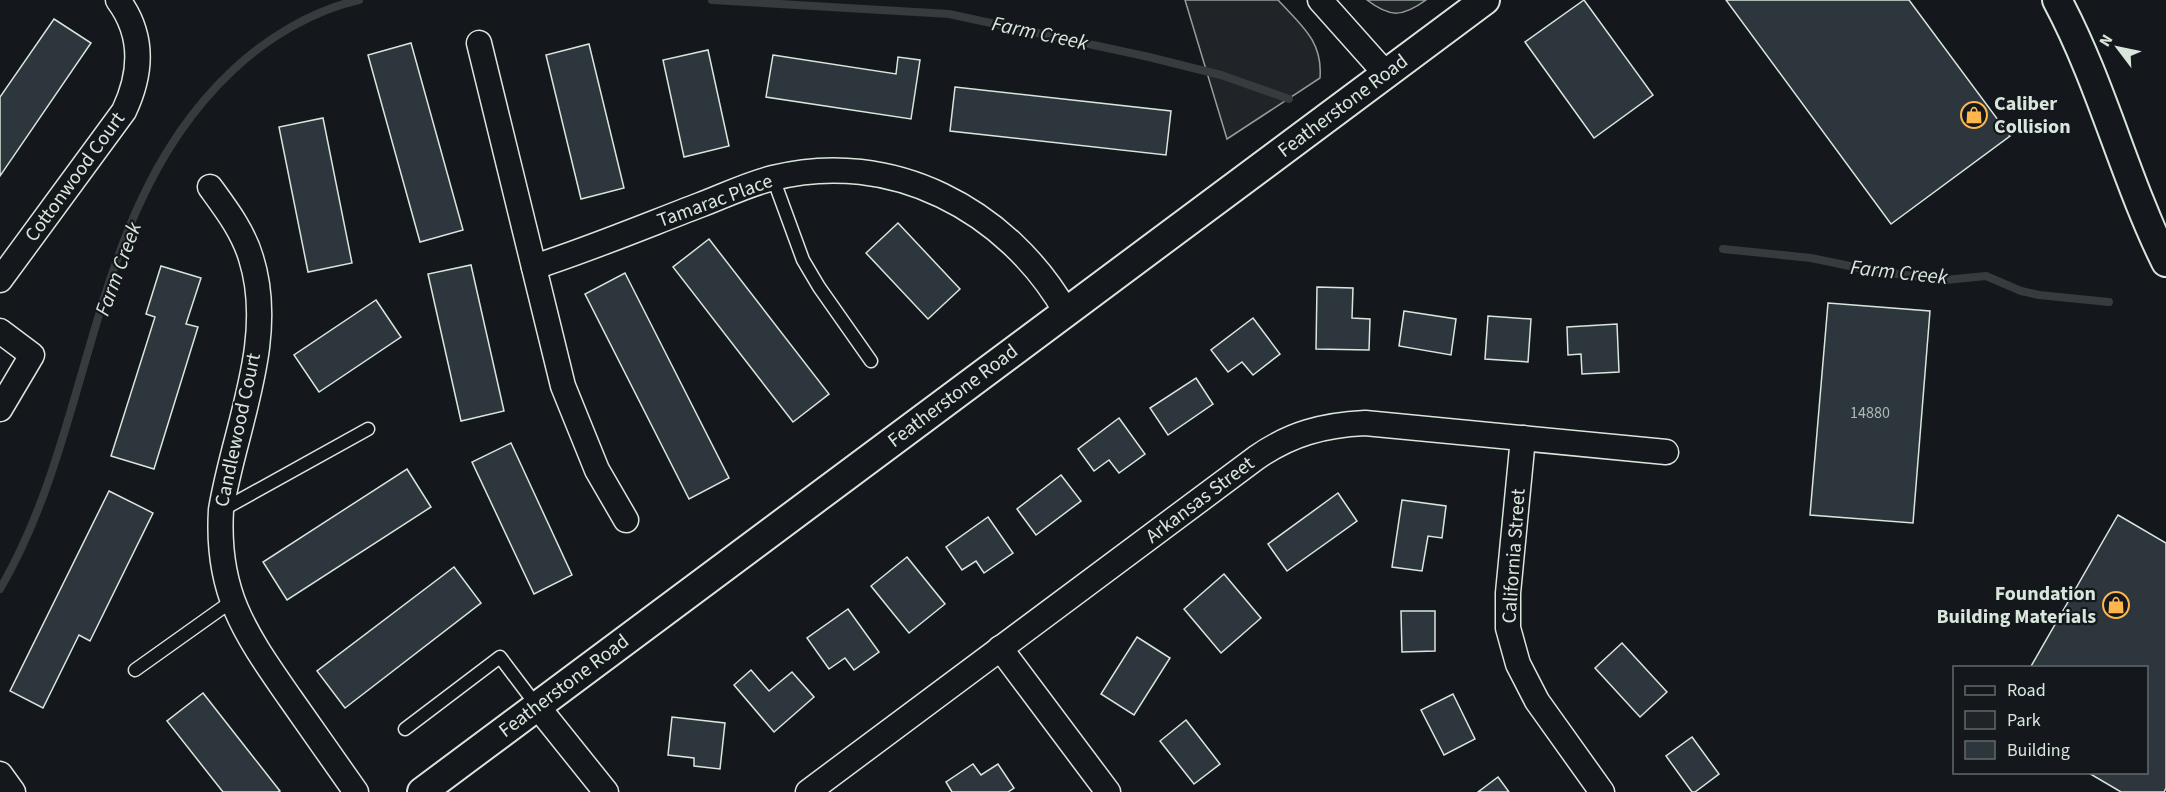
<svg xmlns="http://www.w3.org/2000/svg" width="2166" height="792" viewBox="0 0 2166 792" font-family="'Source Sans 3',sans-serif">
	<style>
		.green { fill: #202428; stroke: #939e99; stroke-width: 1.5 }
		.lines { fill: none; stroke-linecap: round; stroke-linejoin: round }
		.stream { stroke: #363b3e; stroke-width: 8 }
		.building { fill: #2c363c; stroke: #d8e6dc; stroke-width: 1.5 }
		.service-casing { stroke: #d8e6dc; stroke-width: 15 }
		.minor-casing { stroke: #d8e6dc; stroke-width: 27 }
		.tertiary-casing { stroke: #d8e6dc; stroke-width: 32 }
		.service { stroke: #14181c; stroke-width: 12 }
		.minor { stroke: #14181c; stroke-width: 24 }
		.tertiary { stroke: #14181c; stroke-width: 28 }
		.labels { text-anchor: middle; dominant-baseline: central; stroke-width: 4.5; stroke-linejoin: round; paint-order: stroke }
		.number-label { font-size: 16px; fill: #adbab4 }
		.poi-label { font-size: 20px; font-weight: bold; fill: #d8e6dc; stroke: #14181c; text-anchor: start }
		.street-label { font-size: 20px; fill: #d8e6dc; stroke: #14181c }
		.water-label { font-size: 21px; font-style: italic; fill: #d8e6dc; stroke: #14181c }
	</style>
	<rect width="100%" height="100%" fill="#14181c"/>
	<g class="green">
		<path d="M 1185,0 L 1278,0 C 1301,25 1323,41 1320,78 L 1227,139 Z"/>
		<path d="M 1367,0 L 1426,0 C 1403,17 1390,18 1367,0 Z"/>
	</g>
	<g class="lines">
		<g class="stream">
			<path d="M 712,0 L 949,14 L 1149,57 L 1221,75 L 1289,99"/>
			<path d="M 1723,249 L 1811,258 L 1874,271 L 1945,280 L 1986,276 L 2021,291 L 2039,295 L 2109,302"/>
			<path d="M 0,589 C 97,423 86,207 233,70 C 267,38 313,10 359,0"/>
		</g>
	</g>
	<g class="building">
		<path d="M 1584,0 L 1653,95 L 1594,138 L 1525,42 Z"/>
		<path d="M 1726,0 L 1909,0 L 2010,136 L 1891,224 Z"/>
		<path d="M 54,19 L 91,43 L 0,176 L 0,97 Z"/>
		<path d="M 411,43 L 463,230 L 420,242 L 368,55 Z"/>
		<path d="M 589,44 L 624,188 L 581,199 L 546,55 Z"/>
		<path d="M 708,50 L 729,146 L 684,157 L 663,60 Z"/>
		<path d="M 773,55 L 896,74 L 898,57 L 920,60 L 911,119 L 766,97 Z"/>
		<path d="M 955,87 L 1171,111 L 1166,155 L 950,131 Z"/>
		<path d="M 323,118 L 352,263 L 308,272 L 279,127 Z"/>
		<path d="M 898,223 L 960,289 L 928,319 L 866,253 Z"/>
		<path d="M 709,239 L 829,394 L 793,422 L 673,267 Z"/>
		<path d="M 471,265 L 504,411 L 461,421 L 428,274 Z"/>
		<path d="M 161,266 L 201,278 L 186,324 L 198,327 L 154,469 L 111,456 L 155,317 L 146,314 Z"/>
		<path d="M 625,273 L 729,478 L 689,499 L 585,294 Z"/>
		<path d="M 1317,287 L 1353,288 L 1352,318 L 1370,319 L 1369,350 L 1316,349 Z"/>
		<path d="M 376,300 L 401,337 L 319,392 L 294,355 Z"/>
		<path d="M 1828,303 L 1930,311 L 1913,523 L 1810,515 Z"/>
		<path d="M 1404,311 L 1456,319 L 1451,355 L 1399,346 Z"/>
		<path d="M 1488,316 L 1531,319 L 1528,362 L 1485,359 Z"/>
		<path d="M 1253,318 L 1280,354 L 1253,375 L 1242,362 L 1228,372 L 1211,350 Z"/>
		<path d="M 1617,324 L 1619,372 L 1582,374 L 1581,354 L 1568,355 L 1567,327 Z"/>
		<path d="M 1196,378 L 1213,404 L 1168,435 L 1150,408 Z"/>
		<path d="M 1119,418 L 1145,454 L 1119,473 L 1109,460 L 1094,471 L 1078,449 Z"/>
		<path d="M 511,443 L 572,575 L 534,594 L 472,462 Z"/>
		<path d="M 407,469 L 431,507 L 287,600 L 263,562 Z"/>
		<path d="M 1061,475 L 1081,501 L 1036,535 L 1017,509 Z"/>
		<path d="M 109,491 L 153,513 L 90,641 L 79,635 L 43,708 L 10,691 Z"/>
		<path d="M 1338,493 L 1357,521 L 1287,571 L 1268,544 Z"/>
		<path d="M 1402,500 L 1446,506 L 1442,538 L 1428,536 L 1422,571 L 1392,567 Z"/>
		<path d="M 2118,515 L 2166,543 L 2166,788 L 2164,792 L 2121,792 L 2087,772 L 2146,772 L 2146,668 L 2030,668 Z"/>
		<path d="M 988,517 L 1013,553 L 984,573 L 976,561 L 962,570 L 946,547 Z"/>
		<path d="M 907,557 L 945,604 L 909,633 L 871,586 Z"/>
		<path d="M 454,567 L 481,603 L 345,708 L 317,671 Z"/>
		<path d="M 1224,574 L 1261,618 L 1221,653 L 1184,609 Z"/>
		<path d="M 848,609 L 879,652 L 854,670 L 845,658 L 829,669 L 807,638 Z"/>
		<path d="M 1401,611 L 1435,611 L 1435,651 L 1402,652 Z"/>
		<path d="M 1137,637 L 1170,658 L 1134,715 L 1101,694 Z"/>
		<path d="M 1622,643 L 1667,692 L 1640,717 L 1595,668 Z"/>
		<path d="M 751,670 L 769,691 L 792,672 L 814,697 L 774,732 L 734,685 Z"/>
		<path d="M 203,693 L 280,791 L 278,792 L 223,792 L 167,721 Z"/>
		<path d="M 1453,694 L 1475,739 L 1444,755 L 1421,710 Z"/>
		<path d="M 672,717 L 725,723 L 720,769 L 694,766 L 694,758 L 668,755 Z"/>
		<path d="M 1186,720 L 1220,764 L 1194,784 L 1160,741 Z"/>
		<path d="M 1692,737 L 1719,774 L 1695,792 L 1692,792 L 1666,756 Z"/>
		<path d="M 973,764 L 981,775 L 998,764 L 1014,788 L 1008,792 L 952,792 L 946,782 Z"/>
		<path d="M 1498,777 L 1509,792 L 1478,792 Z"/>
	</g>
	<g class="lines">
		<defs>
			<g id="service">
				<path d="M 773,178 L 803,260 L 819,287 L 871,361"/>
				<path d="M 222,510 L 368,429"/>
				<path d="M 135,670 L 232,601"/>
				<path d="M 405,729 L 500,657 L 537,706"/>
			</g>
			<g id="minor">
				<path d="M 1320,0 L 1386,74"/>
				<path d="M 479,43 L 563,386 L 597,470 L 626,520"/>
				<path d="M 210,187 C 226,209 243,231 251,258 C 277,340 234,429 221,510 C 216,593 245,633 290,698 C 312,729 334,761 356,792"/>
				<path d="M 534,267 C 590,249 645,226 700,205 C 724,196 748,184 773,178 C 891,148 1008,210 1066,312"/>
				<path d="M 0,280 L 124,111 C 142,73 144,35 118,0"/>
				<path d="M 0,331 L 32,355 L 0,409"/>
				<path d="M 1523,438 L 1508,593 L 1508,628 L 1518,664 L 1537,701 L 1602,792"/>
				<path d="M 1000,648 L 1108,792"/>
				<path d="M 537,706 L 606,792"/>
				<path d="M 0,774 L 13,792"/>
				<path d="M 808,792 L 1256,458 C 1290,434 1323,425 1365,423 L 1666,452"/>
			</g>
			<g id="tertiary">
				<path d="M 2057,0 C 2102,84 2124,177 2166,262"/>
				<path d="M 422,792 L 1485,0"/>
			</g>
		</defs>
		<use href="#service" class="service-casing"/>
		<use href="#minor" class="minor-casing"/>
		<use href="#tertiary" class="tertiary-casing"/>
		<use href="#service" class="service"/>
		<use href="#minor" class="minor"/>
		<use href="#tertiary" class="tertiary"/>
	</g>
	<defs>
		<symbol id="shop-ring" viewBox="-11 -11 22 22"><circle r="9.5" fill="#14181c" stroke="#ffb74d" stroke-width="1.5"/><path d="M-5-2.5h2.3a2.7 3.5 0 0 1 5.4 0H5L5.5 6h-11ZM-1.5-2.5h3a1.5 2.3 0 0 0-3 0Z" fill="#ffb74d"/></symbol>
	</defs>
	<g fill-rule="evenodd">
		<use href="#shop-ring" x="1959" y="100" width="30" height="30"/>
		<use href="#shop-ring" x="2101" y="590" width="30" height="30"/>
	</g>
	<g class="labels">
		<g class="number-label">
			<text x="1870" y="413">14880</text>
		</g>
		<g class="poi-label">
			<text x="1994" y="104">Caliber<tspan x="1994" dy="23">Collision</tspan></text>
			<text x="2096" y="594" text-anchor="end">Foundation<tspan x="2096" dy="23">Building Materials</tspan></text>
		</g>
		<g class="street-label">
			<text transform="translate(1343 106) rotate(-37)">Featherstone Road</text>
			<text transform="translate(75 177) rotate(-54)">Cottonwood Court</text>
			<text transform="translate(715 201) rotate(-20)">Tamarac Place</text>
			<text transform="translate(953 396) rotate(-37)">Featherstone Road</text>
			<text transform="translate(238 430) rotate(-78)">Candlewood Court</text>
			<text transform="translate(1200 500) rotate(-37)">Arkansas Street</text>
			<text transform="translate(1514 556) rotate(-86)">California Street</text>
			<text transform="translate(564 686) rotate(-37)">Featherstone Road</text>
		</g>
		<g class="water-label">
			<text transform="translate(1040 33) rotate(12)">Farm Creek</text>
			<text transform="translate(118 269) rotate(-70)">Farm Creek</text>
			<text transform="translate(1899 272) rotate(6)">Farm Creek</text>
		</g>
	</g>
	<rect x="1953" y="666" width="195" height="108" fill="#14181c" stroke="#626a69" stroke-width="1.5"/>
	<rect x="1965" y="686" width="30" height="9" fill="#14181c" stroke="#626a69" stroke-width="1.5"/>
	<text x="2007" y="696" font-size="18" fill="#d8e6dc">Road</text>
	<rect x="1965" y="711" width="30" height="18" fill="#202428" stroke="#626a69" stroke-width="1.5"/>
	<text x="2007" y="726" font-size="18" fill="#d8e6dc">Park</text>
	<rect x="1965" y="741" width="30" height="18" fill="#2c363c" stroke="#626a69" stroke-width="1.5"/>
	<text x="2007" y="756" font-size="18" fill="#d8e6dc">Building</text>
	<g transform="translate(2118 48) rotate(302)" stroke="#14181c" stroke-width="4.5" paint-order="stroke">
	<path d="M0-4.5L10 22L0 15L-10 22Z" fill="#d8e6dc"/>
	<text y="-9" font-size="16" font-weight="bold" text-anchor="middle" fill="#d8e6dc">N</text>
	</g>
</svg>
